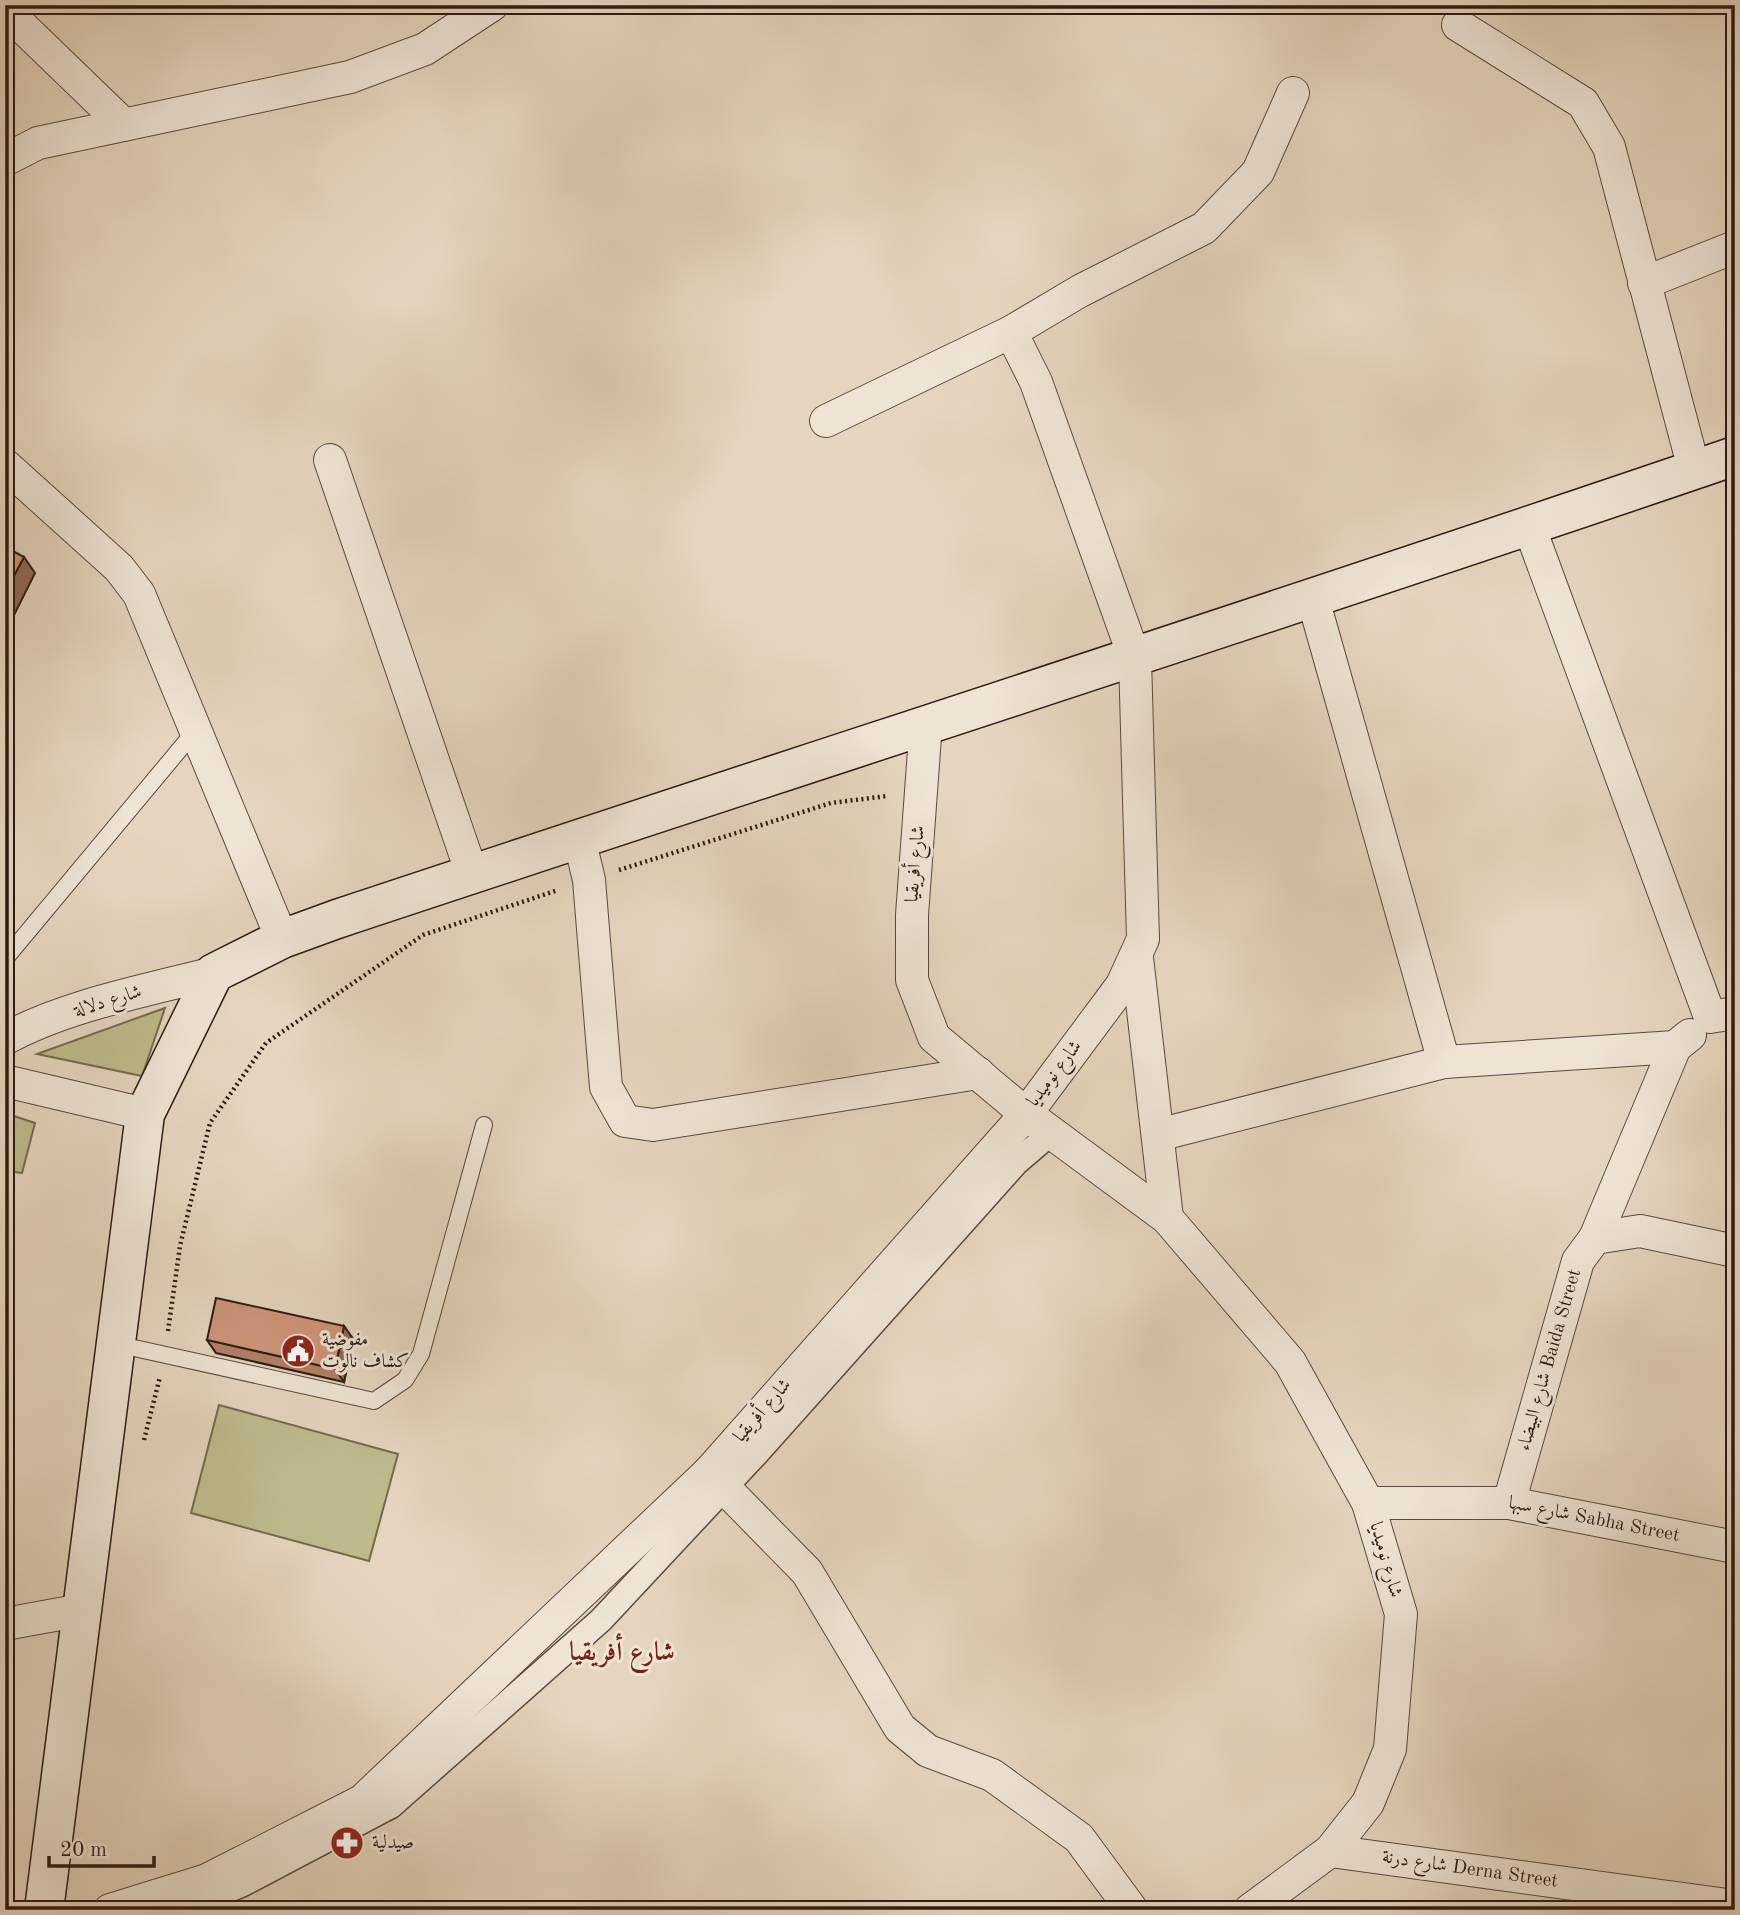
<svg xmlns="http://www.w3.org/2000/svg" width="1740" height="1915" viewBox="0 0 1740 1915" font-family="'Old Standard TT',Amiri,serif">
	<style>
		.green { fill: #bdbb8c; stroke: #746a50; stroke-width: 2 }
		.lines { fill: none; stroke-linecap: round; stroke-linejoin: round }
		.service-casing { stroke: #5a493e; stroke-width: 18 }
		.pedestrian-casing { stroke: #5a493e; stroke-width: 27 }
		.minor-casing { stroke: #5a493e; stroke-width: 34 }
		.secondary-casing { stroke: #2c1a13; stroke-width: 41 }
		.path { stroke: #2c1a13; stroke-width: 4.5; stroke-dasharray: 2 3.5; stroke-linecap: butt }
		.service { stroke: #eee4d5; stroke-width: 16 }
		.pedestrian { stroke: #eee4d5; stroke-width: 24 }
		.minor { stroke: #eee4d5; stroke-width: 32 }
		.secondary { stroke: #eee4d5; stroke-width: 38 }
		.wall { fill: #b17f67; stroke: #2c1a13; stroke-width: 2 }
		.shaded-wall { fill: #906854; stroke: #2c1a13; stroke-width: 2 }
		.building { fill: #ce9478; stroke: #2c1a13; stroke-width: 2 }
		.labels { text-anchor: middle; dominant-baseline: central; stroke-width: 6; stroke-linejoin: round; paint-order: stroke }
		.street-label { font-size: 19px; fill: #2c1a13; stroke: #eee4d5 }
		.poi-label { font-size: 19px; fill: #2c1a13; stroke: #eee4d5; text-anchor: start }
		.district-label { font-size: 26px; font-weight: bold; fill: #7a1f14; stroke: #eee4d5 }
	</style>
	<rect width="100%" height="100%" fill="#e5d5be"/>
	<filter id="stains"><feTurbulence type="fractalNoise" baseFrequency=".00286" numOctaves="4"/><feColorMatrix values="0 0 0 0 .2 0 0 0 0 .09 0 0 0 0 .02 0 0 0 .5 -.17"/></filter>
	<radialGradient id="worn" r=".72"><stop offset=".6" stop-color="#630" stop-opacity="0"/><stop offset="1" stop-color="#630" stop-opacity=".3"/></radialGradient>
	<g class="green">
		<path d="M 165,1008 L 142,1076 L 37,1054 Z"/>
		<path d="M 5,1113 L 35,1123 L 22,1173 L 5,1171 Z"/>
		<path d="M 219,1405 L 398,1454 L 369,1561 L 191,1513 Z"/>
	</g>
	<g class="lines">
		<defs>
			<g id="service">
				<path d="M 5,959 L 195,731"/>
				<path d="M 116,1344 L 374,1401 L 405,1380 L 421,1354 L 484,1125"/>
			</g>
			<path id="pedestrian" d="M 180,1910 L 241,1885 L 391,1806 L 601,1620 L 757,1453 L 1016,1163 L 1051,1133"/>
			<g id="minor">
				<path d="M 5,10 L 124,125"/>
				<path d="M 1458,25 L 1583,103 L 1609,147 L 1694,469"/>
				<path d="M 5,160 L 38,143 L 350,77 L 425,49 L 492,5"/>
				<path d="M 1644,283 L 1735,247"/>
				<path d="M 826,421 L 1011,332 L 1080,291 L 1204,228 L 1258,172 L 1293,93"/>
				<path d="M 330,460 L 472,874"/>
				<path d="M 5,465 L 119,568 L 139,594 L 282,939"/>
				<path d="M 1529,526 L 1710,1017 L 1735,1013"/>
				<path d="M 1313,599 L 1444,1062"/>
				<path d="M 926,723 L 912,915 L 912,980 L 934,1037 L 1026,1114 L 1167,1218 L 1290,1362 L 1368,1503 L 1401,1614 L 1390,1749 L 1368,1803 L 1330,1851 L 1250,1910"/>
				<path d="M 579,838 L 589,880 L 606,1087 L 625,1121 L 653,1125 L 978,1073"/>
				<path d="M 1137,958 L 1167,1218"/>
				<path d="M 5,1039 C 64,1006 148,990 214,973"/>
				<path d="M 5,1081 L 145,1114"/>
				<path d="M 1158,1135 L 1444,1062 L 1675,1047"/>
				<path d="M 1595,1238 L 1675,1047 L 1690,1035"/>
				<path d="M 709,1472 L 807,1572 L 900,1728 L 928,1751 L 992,1775 L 1079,1838 L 1132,1910"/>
				<path d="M 1368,1503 L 1509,1503 L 1735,1547"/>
				<path d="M 1509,1503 L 1578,1261 L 1595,1238 L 1640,1231 L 1735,1251"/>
				<path d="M 5,1624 L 82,1610"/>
				<path d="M 1330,1851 L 1735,1906"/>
				<path d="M 110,1910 L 207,1880 L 362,1801 L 709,1472 L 1026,1114 L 1122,985 L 1143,939 L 1135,659 L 1036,382 L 1011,332"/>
			</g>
			<path id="secondary" d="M 44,1910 L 145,1114 L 214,973 L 282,939 L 337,919 C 803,764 1270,615 1735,456"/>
		</defs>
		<use href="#service" class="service-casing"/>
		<use href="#pedestrian" class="pedestrian-casing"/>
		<use href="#minor" class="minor-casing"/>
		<use href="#secondary" class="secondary-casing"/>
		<g class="path">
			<path d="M 619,870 L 831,803 L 887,796"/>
			<path d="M 168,1331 L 180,1246 L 210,1123 L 266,1043 L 423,935 L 558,890"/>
			<path d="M 144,1440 L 160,1377"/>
		</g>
		<use href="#service" class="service"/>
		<use href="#pedestrian" class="pedestrian"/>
		<use href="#minor" class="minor"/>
		<use href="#secondary" class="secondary"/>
	</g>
	<path class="wall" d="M 344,1326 L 353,1339 L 344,1382 L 216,1353 L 207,1340 Z"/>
	<g class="shaded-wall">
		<path d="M 24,557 L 35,573 L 5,633 L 5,593 Z"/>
		<path d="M 344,1326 L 353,1339 L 344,1382 L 335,1369 Z"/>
	</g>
	<g class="building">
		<path d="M 5,547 L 24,557 L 5,593 Z"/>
		<path d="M 216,1298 L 344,1326 L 335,1369 L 207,1340 Z"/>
	</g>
	<defs>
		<symbol id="civic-disc" viewBox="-11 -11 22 22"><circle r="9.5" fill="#8f2418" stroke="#eee4d5"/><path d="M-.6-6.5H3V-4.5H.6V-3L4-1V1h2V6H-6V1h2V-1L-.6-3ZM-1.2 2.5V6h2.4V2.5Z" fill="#fff"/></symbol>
		<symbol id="pharmacy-disc" viewBox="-11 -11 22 22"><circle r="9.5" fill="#8f2418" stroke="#eee4d5"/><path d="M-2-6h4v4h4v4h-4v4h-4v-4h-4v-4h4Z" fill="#fff"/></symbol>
	</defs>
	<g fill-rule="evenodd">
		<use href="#civic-disc" x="279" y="1332" width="38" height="38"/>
		<use href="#pharmacy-disc" x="328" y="1824" width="38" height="38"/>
	</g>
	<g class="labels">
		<g class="street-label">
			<text transform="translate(916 864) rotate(-85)">شارع أفريقيا</text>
			<text transform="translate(108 1002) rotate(-17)">شارع دلالة</text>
			<text transform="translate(1055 1074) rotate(-53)">شارع نوميديا</text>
			<text transform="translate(1550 1360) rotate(-74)">شارع البيضاء Baida Street</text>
			<text transform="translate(763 1411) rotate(-49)">شارع أفريقيا</text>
			<text transform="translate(1594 1520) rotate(11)">شارع سبها Sabha Street</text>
			<text transform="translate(1385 1560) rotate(74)">شارع نوميديا</text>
			<text transform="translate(1470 1870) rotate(8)">شارع درنة Derna Street</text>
		</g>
		<g class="poi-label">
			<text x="322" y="1340">مفوضية<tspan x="322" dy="22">كشاف نالوت</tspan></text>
			<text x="372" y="1843">صيدلية</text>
		</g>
		<g class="district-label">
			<text x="622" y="1653">شارع أفريقيا</text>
		</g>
	</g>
	<rect width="1740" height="1915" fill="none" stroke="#e5d5be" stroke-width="28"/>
	<rect x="7" y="7" width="1726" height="1901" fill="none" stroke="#2c1a13" stroke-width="3.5"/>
	<rect x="14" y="14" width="1712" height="1887" fill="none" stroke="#2c1a13" stroke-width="2"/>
	<path d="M49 1856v10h105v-10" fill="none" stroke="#2c1a13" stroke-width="3.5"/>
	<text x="60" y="1856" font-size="21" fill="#2c1a13" stroke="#eee4d5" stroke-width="5" paint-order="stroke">20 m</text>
	<rect width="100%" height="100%" filter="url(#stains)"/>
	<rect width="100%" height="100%" fill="url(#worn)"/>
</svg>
